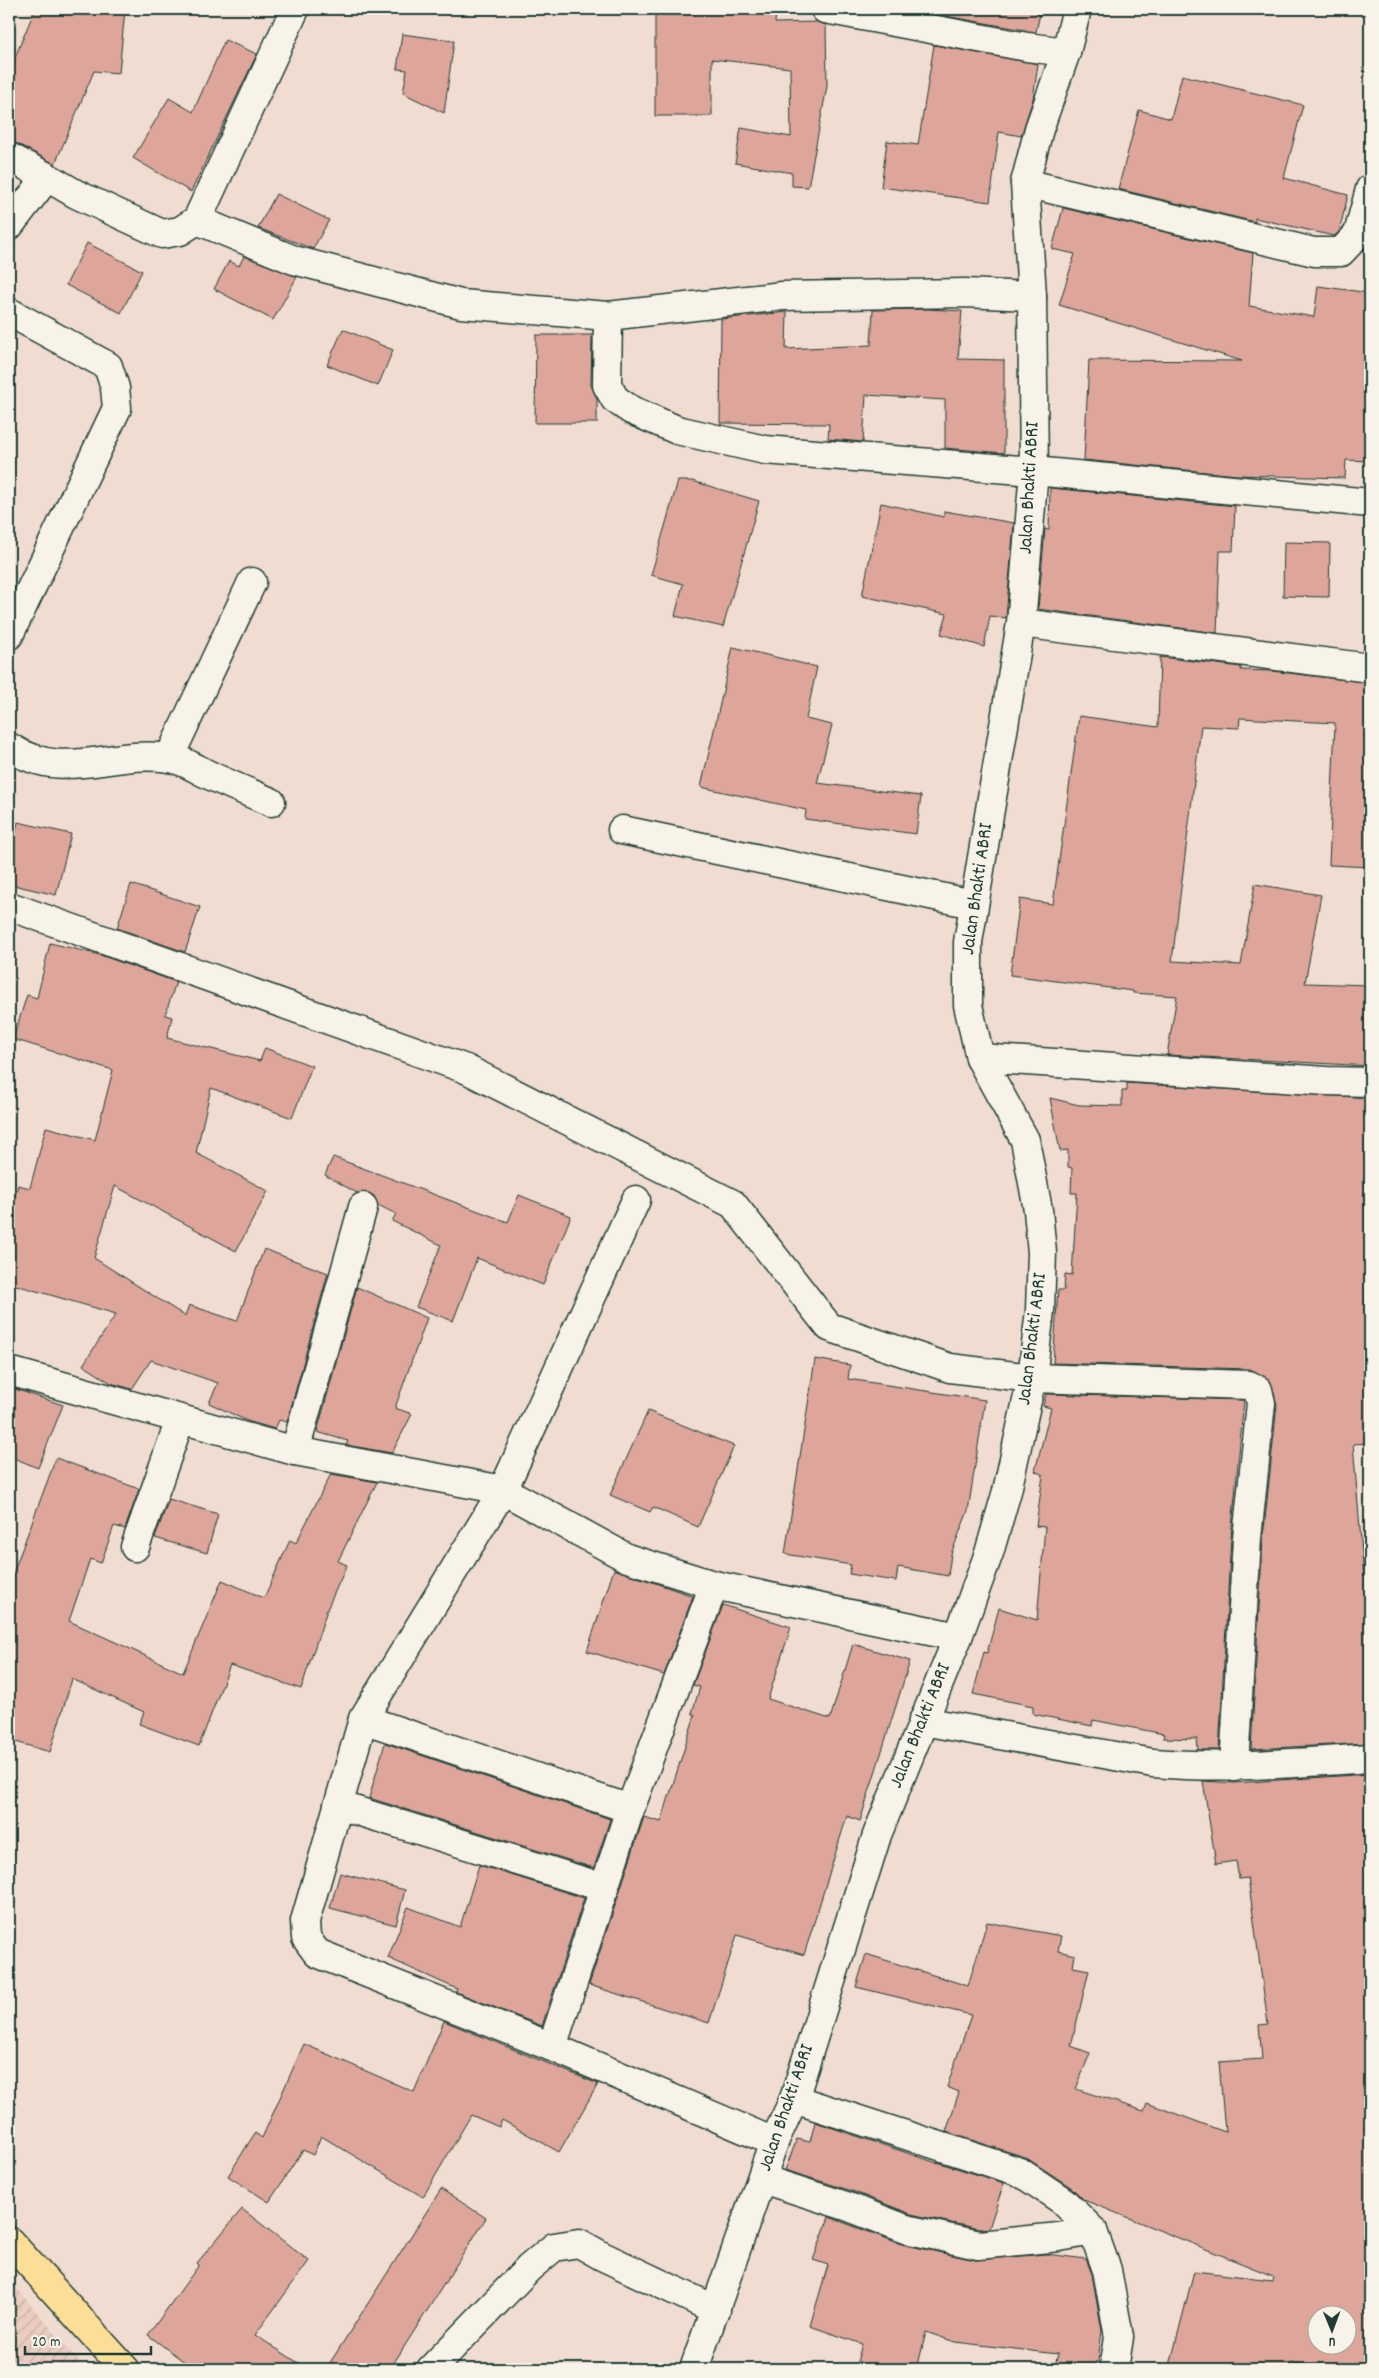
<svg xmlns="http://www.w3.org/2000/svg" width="1379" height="2378" viewBox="0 0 1379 2378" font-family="Dekko,sans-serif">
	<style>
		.industrial { fill: url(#industrial-furrows) }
		.building { fill: #dea59a; stroke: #1f3d34; fill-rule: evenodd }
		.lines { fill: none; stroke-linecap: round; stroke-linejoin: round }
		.minor-casing { stroke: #1f3d34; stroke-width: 31 }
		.major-casing { stroke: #1f3d34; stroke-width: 31 }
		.minor { stroke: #f7f3e8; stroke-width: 28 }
		.major { stroke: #fdde96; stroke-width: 28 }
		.labels { text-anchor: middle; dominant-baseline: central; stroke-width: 4; stroke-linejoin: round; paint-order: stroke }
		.street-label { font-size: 20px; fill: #1f3d34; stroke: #f7f3e8 }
	</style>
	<defs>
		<pattern id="industrial-furrows" width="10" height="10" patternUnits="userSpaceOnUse" patternTransform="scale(1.25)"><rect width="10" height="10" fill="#ebccc0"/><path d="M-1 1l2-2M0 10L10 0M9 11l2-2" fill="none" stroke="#c9b0a6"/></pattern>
	</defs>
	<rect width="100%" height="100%" fill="#f0dcd1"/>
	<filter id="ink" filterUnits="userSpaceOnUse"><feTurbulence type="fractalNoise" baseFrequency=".02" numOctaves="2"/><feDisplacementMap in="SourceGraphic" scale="10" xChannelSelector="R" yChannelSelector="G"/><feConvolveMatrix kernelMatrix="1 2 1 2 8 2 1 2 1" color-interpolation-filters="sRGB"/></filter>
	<g filter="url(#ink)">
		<path class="industrial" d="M 9,2279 L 85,2369 L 9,2369 Z"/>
		<g class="building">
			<path d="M 35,9 L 125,9 L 119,73 L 94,71 L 55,164 L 16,143 L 9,141 L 9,72 Z"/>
			<path d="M 655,9 L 749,9 L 776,12 L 775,23 L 818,22 L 826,25 L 827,86 L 808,187 L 792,186 L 792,173 L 735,163 L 741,128 L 791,137 L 790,68 L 712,59 L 712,116 L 655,116 Z"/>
			<path d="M 942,9 L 1041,9 L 1036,32 L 940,15 Z"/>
			<path d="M 402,34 L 454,41 L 444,113 L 403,93 L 407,70 L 397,69 Z"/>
			<path d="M 225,40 L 257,54 L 191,192 L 133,158 L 169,98 L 193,112 Z"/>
			<path d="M 934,45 L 1038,64 L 1033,99 L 1021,136 L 999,132 L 990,202 L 881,187 L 887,141 L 918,145 Z"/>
			<path d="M 1182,75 L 1303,105 L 1284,178 L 1348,195 L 1339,232 L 1334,236 L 1255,218 L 1255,222 L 1118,189 L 1139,110 L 1171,119 Z"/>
			<path d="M 276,194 L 329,220 L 313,249 L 258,228 Z"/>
			<path d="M 1063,208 L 1253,253 L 1249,306 L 1314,317 L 1318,286 L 1370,293 L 1370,461 L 1346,460 L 1345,478 L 1237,475 L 1084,460 L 1089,360 L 1242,361 L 1059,305 L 1075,254 L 1052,249 Z"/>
			<path d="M 87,243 L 142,271 L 121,313 L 66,285 Z"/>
			<path d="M 244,256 L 297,277 L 273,320 L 214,289 L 229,261 L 239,266 Z"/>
			<path d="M 928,309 L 962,311 L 958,359 L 1004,360 L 1004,453 L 945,448 L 945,400 L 866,395 L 863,442 L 828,439 L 829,424 L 720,423 L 721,319 L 787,312 L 786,349 L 871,345 L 873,310 Z"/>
			<path d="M 343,329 L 393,350 L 378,386 L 327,365 Z"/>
			<path d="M 536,335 L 592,335 L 591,385 L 597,399 L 597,423 L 535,423 Z"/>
			<path d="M 678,481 L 692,481 L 759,501 L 723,627 L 675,616 L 683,584 L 651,575 Z"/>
			<path d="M 1050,488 L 1235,506 L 1233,551 L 1220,551 L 1217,633 L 1038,609 L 1045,529 L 1049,530 Z"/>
			<path d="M 881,503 L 944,517 L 944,511 L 1014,523 L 1006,618 L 990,616 L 984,647 L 941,634 L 947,614 L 862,596 Z"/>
			<path d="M 1284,542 L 1330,543 L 1329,597 L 1283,596 Z"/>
			<path d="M 733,647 L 817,667 L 806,719 L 832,725 L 817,783 L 921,796 L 916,834 L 805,819 L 806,810 L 701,787 Z"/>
			<path d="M 1160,657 L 1241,667 L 1241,670 L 1272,671 L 1370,683 L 1370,867 L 1329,865 L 1335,723 L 1240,718 L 1239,728 L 1201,726 L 1172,961 L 1241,965 L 1255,884 L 1321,895 L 1305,983 L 1370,985 L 1370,1066 L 1167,1055 L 1177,996 L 1133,993 L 1133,991 L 1010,975 L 1020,899 L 1053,904 L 1079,716 L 1158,727 Z"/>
			<path d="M 18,822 L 71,834 L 56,895 L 9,884 L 9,862 Z"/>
			<path d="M 131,884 L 200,907 L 185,952 L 117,928 Z"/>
			<path d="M 50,943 L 100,955 L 176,982 L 165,1015 L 172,1017 L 167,1038 L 260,1061 L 265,1048 L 312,1066 L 292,1118 L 211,1088 L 196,1153 L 268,1191 L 236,1251 L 115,1186 L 94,1258 L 185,1316 L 189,1305 L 237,1321 L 264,1249 L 328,1273 L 287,1422 L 279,1420 L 275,1429 L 247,1421 L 209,1403 L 218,1383 L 151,1360 L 132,1389 L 111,1383 L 83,1365 L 116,1314 L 9,1283 L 9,1218 L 18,1185 L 30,1188 L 46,1127 L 95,1140 L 113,1070 L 13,1039 L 27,995 L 37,998 Z"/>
			<path d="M 1127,1083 L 1370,1098 L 1370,1443 L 1353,1444 L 1364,1577 L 1370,1577 L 1370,1743 L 1251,1749 L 1263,1539 L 1277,1405 L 1270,1380 L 1250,1369 L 1053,1363 L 1058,1290 L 1064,1290 L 1065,1274 L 1072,1275 L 1077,1193 L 1071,1193 L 1072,1168 L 1068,1167 L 1068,1150 L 1060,1151 L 1050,1098 L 1079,1105 L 1122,1106 L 1122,1091 L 1127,1091 Z"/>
			<path d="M 333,1157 L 508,1222 L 519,1195 L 571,1216 L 543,1285 L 477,1258 L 453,1321 L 416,1307 L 441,1245 L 392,1221 L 396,1214 L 378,1205 L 374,1196 L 367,1192 L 357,1193 L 325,1175 Z"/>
			<path d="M 357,1287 L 427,1318 L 395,1408 L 412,1414 L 392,1453 L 346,1445 L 348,1441 L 317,1432 Z"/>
			<path d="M 815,1359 L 850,1365 L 848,1379 L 985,1400 L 968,1511 L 951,1554 L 948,1576 L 898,1567 L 896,1581 L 849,1574 L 851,1565 L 785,1554 Z"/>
			<path d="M 9,1387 L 63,1405 L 38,1468 L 9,1456 Z"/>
			<path d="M 1046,1394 L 1244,1400 L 1231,1537 L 1219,1750 L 1198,1750 L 1197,1739 L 1163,1738 L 1164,1734 L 1093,1720 L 1092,1726 L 1033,1714 L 1033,1706 L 973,1694 L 984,1652 L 987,1653 L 999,1608 L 1037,1620 L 1045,1527 L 1036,1526 L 1043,1475 L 1035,1471 L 1051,1408 L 1043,1406 Z"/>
			<path d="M 648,1411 L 734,1446 L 698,1527 L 653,1507 L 650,1512 L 610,1495 Z"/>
			<path d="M 56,1458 L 139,1489 L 125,1529 L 114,1526 L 101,1563 L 90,1559 L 69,1621 L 183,1673 L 222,1580 L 264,1598 L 290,1540 L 296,1543 L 331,1474 L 377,1482 L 338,1561 L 347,1565 L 328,1607 L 301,1689 L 230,1665 L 199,1746 L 139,1724 L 144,1712 L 72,1679 L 50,1752 L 9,1740 L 9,1584 Z"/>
			<path d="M 169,1499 L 218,1514 L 207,1553 L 155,1538 Z"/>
			<path d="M 614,1569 L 693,1596 L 664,1675 L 587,1651 Z"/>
			<path d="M 723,1605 L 791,1627 L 768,1699 L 830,1719 L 853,1644 L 910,1661 L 860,1821 L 847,1816 L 804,1955 L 737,1935 L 709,2023 L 589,1985 L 644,1817 L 661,1822 L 695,1715 L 692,1713 L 700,1687 L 693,1685 Z"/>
			<path d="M 385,1743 L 610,1819 L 594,1868 L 369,1798 Z"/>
			<path d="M 1370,1774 L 1370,2369 L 1325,2369 L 1290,2362 L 1289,2369 L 1169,2369 L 1194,2271 L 1272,2280 L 1273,2276 L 1084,2200 L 1072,2188 L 1025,2157 L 946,2132 L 959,2092 L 947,2087 L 971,2015 L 856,1987 L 866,1954 L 968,1986 L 987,1922 L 1061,1936 L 1058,1951 L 1075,1955 L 1073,1967 L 1089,1970 L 1071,2046 L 1090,2053 L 1076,2089 L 1144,2111 L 1147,2103 L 1225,2132 L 1219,2062 L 1262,2059 L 1259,2025 L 1268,2024 L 1248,1878 L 1239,1879 L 1236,1861 L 1216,1864 L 1203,1781 L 1234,1783 ZM 1316,2316 L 1346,2316 L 1346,2346 L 1316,2346 Z"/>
			<path d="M 479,1865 L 584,1898 L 542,2026 L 456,1992 L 457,1989 L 388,1958 L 408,1907 L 460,1927 Z"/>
			<path d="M 340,1873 L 405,1890 L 396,1925 L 330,1908 Z"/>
			<path d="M 444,2021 L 598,2084 L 559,2152 L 502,2120 L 499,2127 L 471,2115 L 423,2197 L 321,2136 L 313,2155 L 303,2150 L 269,2202 L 228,2176 L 255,2133 L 262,2138 L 304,2044 L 414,2092 Z"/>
			<path d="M 815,2122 L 937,2163 L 937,2162 L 1004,2183 L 989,2228 L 979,2229 L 911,2214 L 852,2191 L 785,2170 L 797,2139 L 810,2142 Z"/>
			<path d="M 441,2189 L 486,2218 L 390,2369 L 326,2369 Z"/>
			<path d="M 242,2209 L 309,2261 L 255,2335 L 308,2369 L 194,2369 L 148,2335 L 199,2265 L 197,2263 Z"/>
			<path d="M 829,2217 L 901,2244 L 975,2260 L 1046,2254 L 1086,2259 L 1092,2274 L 1102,2331 L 1097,2369 L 1054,2369 L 1058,2354 L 955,2342 L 926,2332 L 917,2369 L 855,2369 L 862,2344 L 810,2326 L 828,2265 L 813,2260 Z"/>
		</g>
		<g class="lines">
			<defs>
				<g id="minor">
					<path d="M 825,9 L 1027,47 L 1066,52"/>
					<path d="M 9,157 L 47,177"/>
					<path d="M 1025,183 L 1314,252 L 1341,252 L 1358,234 L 1370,189"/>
					<path d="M 197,220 L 295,9"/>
					<path d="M 9,226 L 47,177 L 76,194 L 162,234 L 180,231 L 197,220 L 294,260 L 461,304 L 608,316 L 782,296 L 965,293 L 1032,296"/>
					<path d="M 9,312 L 108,366 L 115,388 L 117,408 L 9,635"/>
					<path d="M 608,316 L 607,385 L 615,399 L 631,410 L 677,430 L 765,450 L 1034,471 L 1370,503"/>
					<path d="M 1021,623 L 1370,668"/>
					<path d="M 9,747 C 64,783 111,749 169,758 C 183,760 195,768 207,774 C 228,784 250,793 271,802"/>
					<path d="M 169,758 L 252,582"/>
					<path d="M 622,830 L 973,904"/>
					<path d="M 9,906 L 466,1069 L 733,1204 L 829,1327 L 950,1368 L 1032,1378 L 1249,1385 L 1258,1390 L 1261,1403 L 1247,1538 L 1234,1767"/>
					<path d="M 980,1058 L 1327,1081 L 1370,1082"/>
					<path d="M 636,1200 L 503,1490 L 363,1719 L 305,1921 L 306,1938 L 317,1953 L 552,2047 L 774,2142"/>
					<path d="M 9,1371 L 295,1451 L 503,1490 L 627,1558 L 714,1585 L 958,1637"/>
					<path d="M 295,1451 L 363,1207"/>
					<path d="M 135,1547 L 180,1420"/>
					<path d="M 363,1719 L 630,1809"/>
					<path d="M 923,1721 L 1153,1763 C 1226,1769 1297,1763 1370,1758"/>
					<path d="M 338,1805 L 605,1888"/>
					<path d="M 552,2047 L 630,1809 L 714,1585"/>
					<path d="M 794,2099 L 1020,2172 L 1063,2201 L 1093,2231 L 1107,2270 L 1119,2337 L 1114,2369"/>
					<path d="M 762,2179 L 846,2206 L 906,2229 L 978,2245 L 1059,2237 L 1093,2231"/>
					<path d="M 431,2369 L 529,2268 L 554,2247 L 579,2243 L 602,2256 L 716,2310"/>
					<path d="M 694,2369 L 774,2142 L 794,2099 L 877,1835 L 958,1637 L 989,1553 L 1007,1491 L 1032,1378 L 1040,1310 L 1042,1253 L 1038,1210 L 1025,1140 L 980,1058 L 968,1005 L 968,942 L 1021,623 L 1034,471 L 1032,296 L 1025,183 L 1039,129 L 1066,52 L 1077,9"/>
				</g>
				<path id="major" d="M 9,2241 L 125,2369"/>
			</defs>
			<use href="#minor" class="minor-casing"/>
			<use href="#major" class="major-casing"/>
			<use href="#minor" class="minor"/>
			<use href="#major" class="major"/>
		</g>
	</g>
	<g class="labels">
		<g class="street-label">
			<text transform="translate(1030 488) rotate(-87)">Jalan Bhakti ABRI</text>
			<text transform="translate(978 889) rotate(-82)">Jalan Bhakti ABRI</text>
			<text transform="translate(1033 1339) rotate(-83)">Jalan Bhakti ABRI</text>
			<text transform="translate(921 1726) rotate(-68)">Jalan Bhakti ABRI</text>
			<text transform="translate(787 2108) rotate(-71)">Jalan Bhakti ABRI</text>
		</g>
	</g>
	<rect width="1379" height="2378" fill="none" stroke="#f7f3e8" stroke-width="30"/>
	<rect x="15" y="15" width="1349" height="2348" fill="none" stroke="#1f3d34" stroke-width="2" filter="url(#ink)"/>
	<g transform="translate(1332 2330) rotate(179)"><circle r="24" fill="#f7f3e8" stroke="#a1aaa0"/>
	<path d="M0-4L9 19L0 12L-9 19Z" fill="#1f3d34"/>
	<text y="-8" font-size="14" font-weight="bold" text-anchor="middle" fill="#1f3d34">U</text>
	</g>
	<path d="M25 2346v8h126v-8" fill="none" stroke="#1f3d34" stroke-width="2.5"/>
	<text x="32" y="2346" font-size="15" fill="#1f3d34" stroke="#f7f3e8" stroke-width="4" paint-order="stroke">20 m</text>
</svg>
